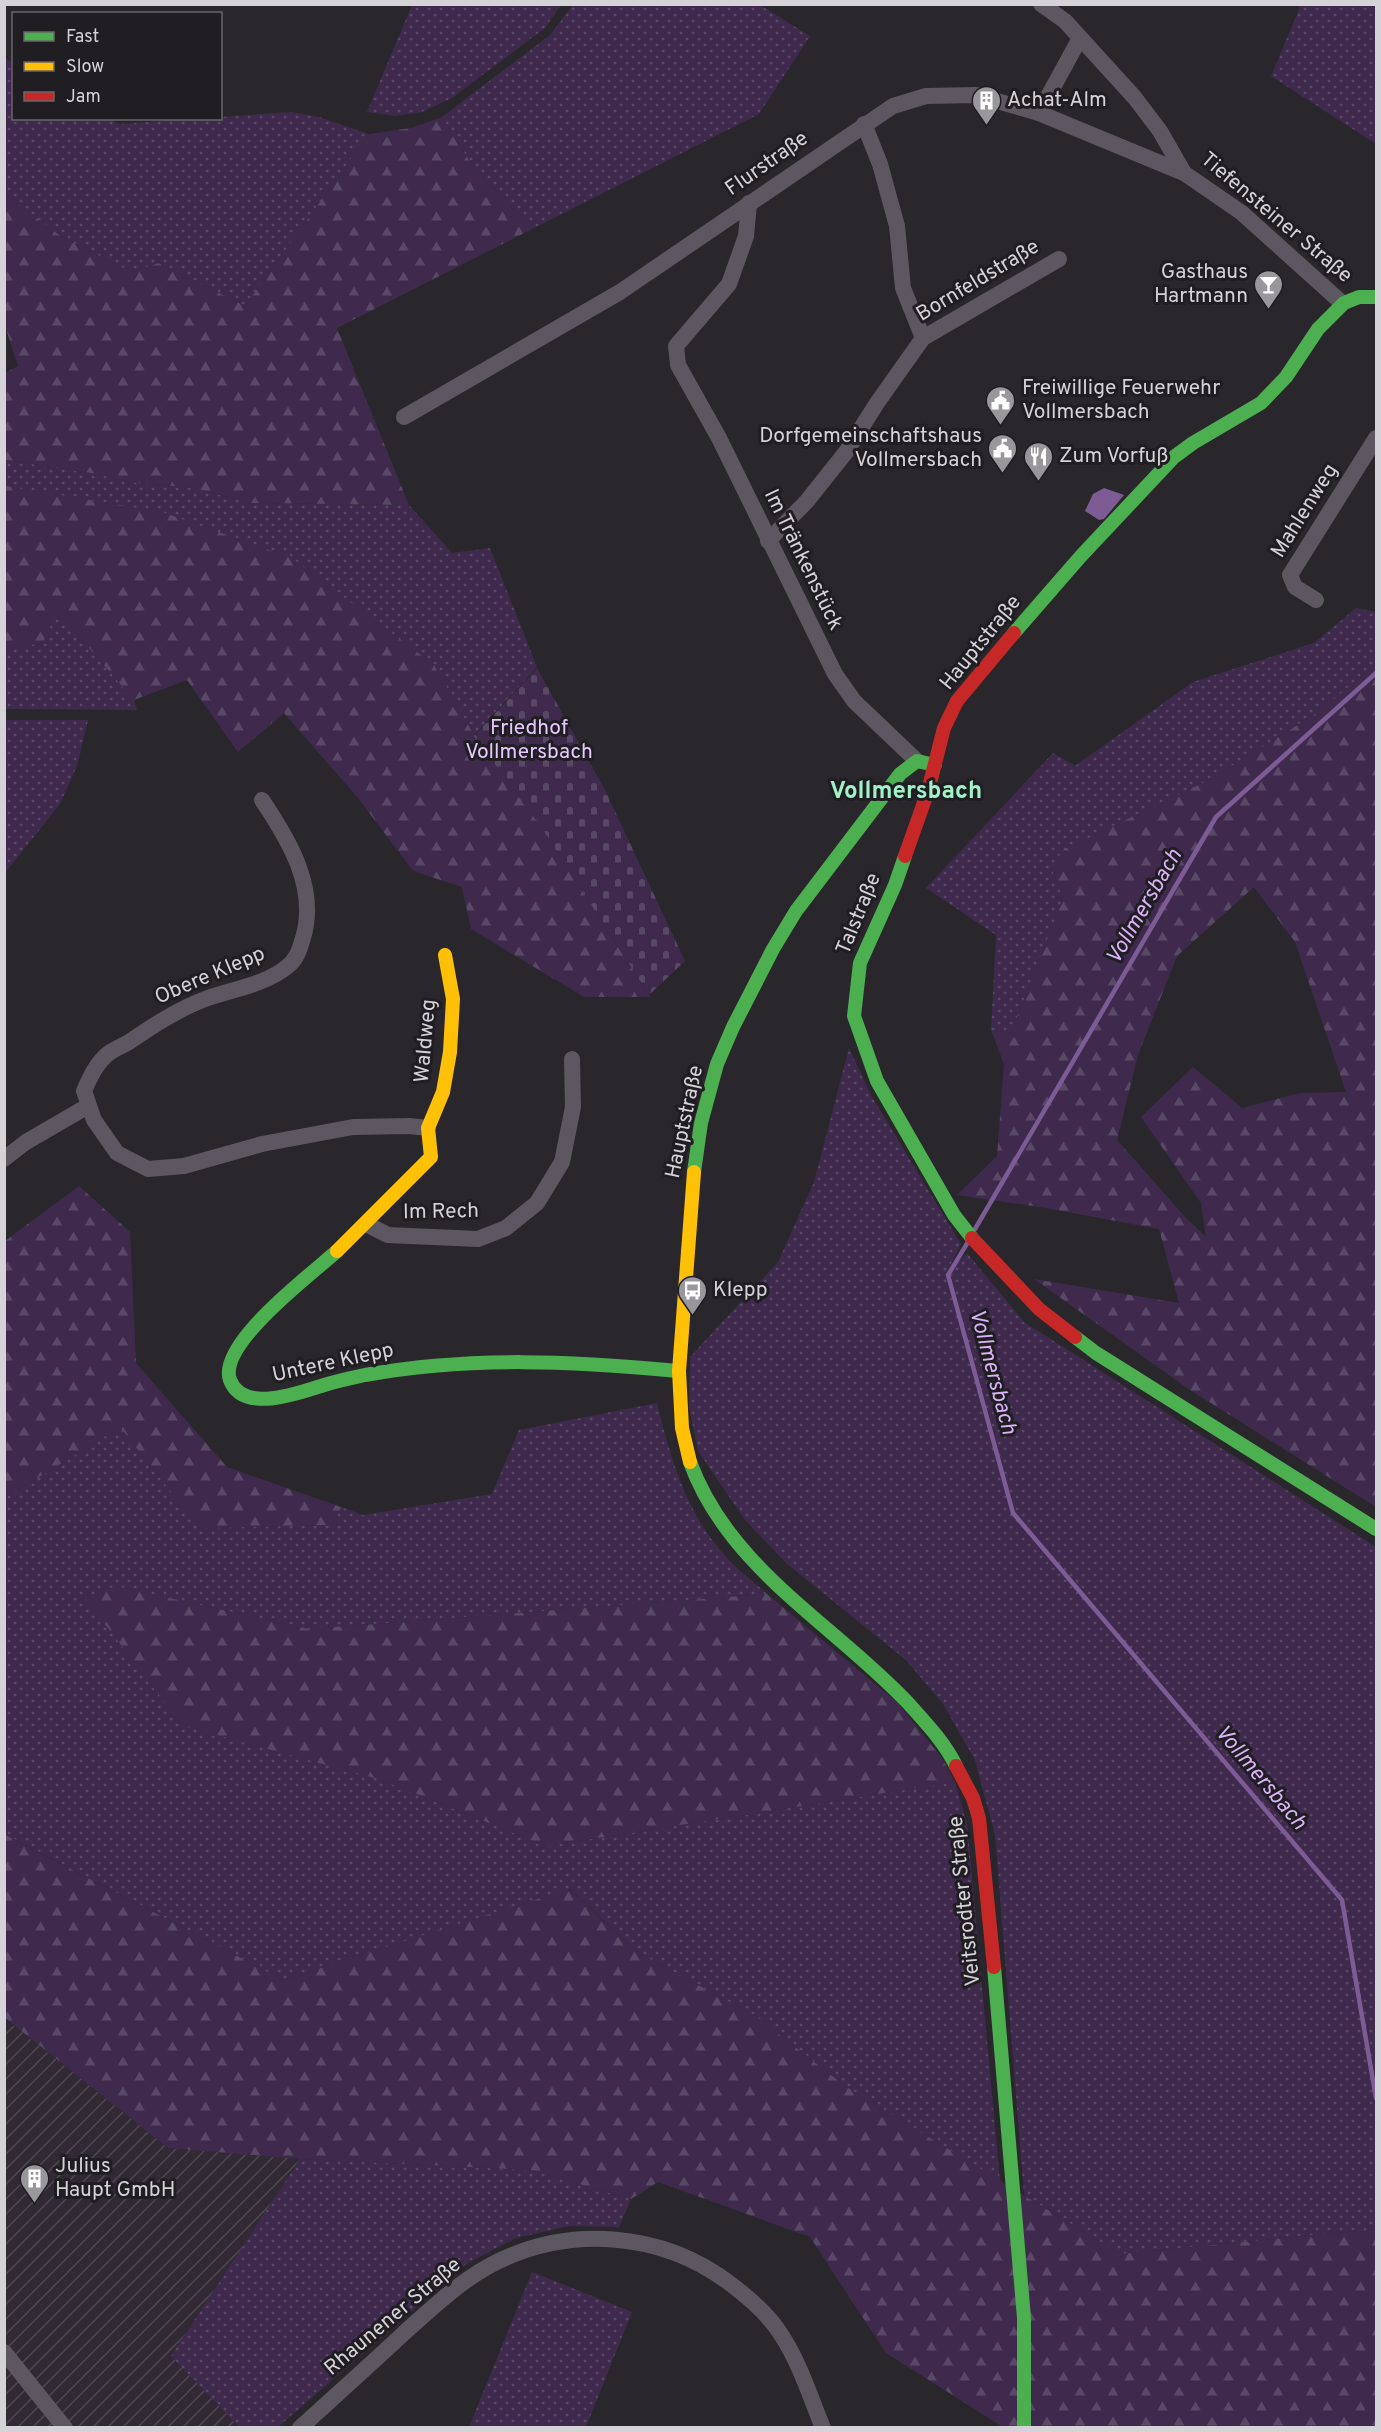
<svg xmlns="http://www.w3.org/2000/svg" width="1381" height="2432" viewBox="0 0 1381 2432" font-family="Overpass,sans-serif">
	<style>
		.industrial { fill: url(#industrial-furrows) }
		.grass { fill: url(#grass-dots) }
		.forest { fill: url(#forest-firs); fill-rule: evenodd }
		.cemetery { fill: url(#cemetery-stones) }
		.water { fill: #7d5c95 }
		.lines { fill: none; stroke-linecap: round; stroke-linejoin: round }
		.stream { stroke: #7d5c95; stroke-width: 4.5 }
		.street { stroke: #5c5760; stroke-width: 16 }
		.fast { stroke: #4caf50; stroke-width: 14 }
		.slow { stroke: #ffc107; stroke-width: 14 }
		.jam { stroke: #c62828; stroke-width: 14 }
		.labels { text-anchor: middle; dominant-baseline: central; stroke-width: 6; stroke-linejoin: round; paint-order: stroke }
		.poi-label { font-size: 21px; fill: #d5d3d7; stroke: #201d23; text-anchor: start }
		.street-label { font-size: 21px; fill: #d5d3d7; stroke: #201d23 }
		.park-label { font-size: 21px; fill: #e6c8fe; stroke: #201d23 }
		.water-label { font-size: 22px; font-style: italic; fill: #dbb2f9; stroke: #201d23 }
		.quarter-label { font-size: 24px; font-weight: bold; fill: #a1f3c7; stroke: #201d23 }
	</style>
	<defs>
		<pattern id="industrial-furrows" width="10" height="10" patternUnits="userSpaceOnUse" patternTransform="scale(1.5)"><rect width="10" height="10" fill="#312a35"/><path d="M-1 1l2-2M0 10L10 0M9 11l2-2" fill="none" stroke="#4e4852"/></pattern>
		<pattern id="grass-dots" width="8" height="8" patternUnits="userSpaceOnUse" patternTransform="scale(1.5)"><rect width="8" height="8" fill="#3f2a4e"/><path d="M2 2h.1M6 6h.1" fill="none" stroke="#5a4867" stroke-width="1.8" stroke-linecap="round"/></pattern>
		<pattern id="forest-firs" width="22" height="20" patternUnits="userSpaceOnUse" patternTransform="scale(1.5)"><rect width="22" height="20" fill="#3f2a4e"/><path d="M5 1l3.5 6h-7zM16 11l3.5 6h-7z" fill="#5a4867"/></pattern>
		<pattern id="cemetery-stones" width="16" height="16" patternUnits="userSpaceOnUse" patternTransform="scale(1.5)"><rect width="16" height="16" fill="#3f2a4e"/><path d="M2 7V4a2 2 0 0 1 4 0v3zM10 15v-3a2 2 0 0 1 4 0v3z" fill="#5a4867"/></pattern>
	</defs>
	<rect width="100%" height="100%" fill="#29272b"/>
	<path class="industrial" d="M 4,2018 L 168,2148 L 300,2159 L 171,2356 L 239,2427 L 5,2427 Z"/>
	<g class="grass">
		<path d="M 412,5 L 412,4 L 561,5 L 545,28 L 452,98 L 422,112 L 396,116 L 367,112 Z"/>
		<path d="M 573,5 L 760,5 L 810,36 L 759,114 L 532,229 L 474,168 L 442,117 L 550,35 Z"/>
		<path d="M 1296,5 L 1376,5 L 1376,144 L 1271,76 L 1300,7 Z"/>
		<path d="M 5,58 L 13,63 L 14,118 L 109,119 L 119,124 L 291,112 L 319,117 L 369,134 L 245,306 L 159,263 L 131,272 L 62,237 L 5,194 Z"/>
		<path d="M 6,460 L 98,474 L 130,482 L 195,488 L 250,503 L 409,505 L 452,553 L 490,548 L 537,667 L 474,735 L 434,665 L 5,486 Z"/>
		<path d="M 1356,608 L 1376,612 L 1376,663 L 1323,709 L 1211,779 L 1051,867 L 1063,899 L 1011,1033 L 991,1030 L 996,935 L 926,888 L 1053,753 L 1075,766 L 1193,682 L 1314,643 Z"/>
		<path d="M 58,612 L 134,700 L 137,710 L 5,709 L 4,652 Z"/>
		<path d="M 5,720 L 88,720 L 77,766 L 60,804 L 5,873 Z"/>
		<path d="M 849,1048 L 872,1097 L 961,1244 L 946,1274 L 967,1253 L 1024,1322 L 1376,1547 L 1376,2229 L 1120,2254 L 1024,2195 L 995,1835 L 975,1760 L 943,1704 L 906,1660 L 787,1564 L 745,1520 L 698,1451 L 689,1408 L 690,1357 L 778,1262 L 814,1182 Z"/>
		<path d="M 657,1403 C 671,1459 686,1513 726,1557 C 738,1570 754,1582 767,1594 L 309,1629 L 115,1586 L 382,1780 L 546,1846 L 955,1782 L 967,1823 L 1000,2181 L 845,2086 L 757,2017 L 637,1952 L 570,1889 L 283,1980 L 5,1834 L 5,1498 L 120,1427 L 200,1528 L 333,1525 L 341,1507 L 363,1515 L 492,1494 L 519,1430 Z"/>
		<path d="M 300,2159 L 530,2170 L 631,2199 L 619,2227 L 569,2226 L 516,2238 L 466,2264 L 278,2427 L 239,2427 L 171,2356 Z"/>
		<path d="M 532,2272 L 632,2312 L 586,2427 L 469,2427 Z"/>
	</g>
	<g class="forest">
		<path d="M 442,117 L 474,168 L 532,229 L 337,328 L 409,505 L 250,503 L 195,488 L 130,482 L 98,474 L 6,460 L 5,470 L 5,373 L 18,366 L 5,326 L 5,194 L 62,237 L 131,272 L 159,263 L 245,306 L 369,134 L 411,128 Z"/>
		<path d="M 5,478 L 6,486 L 162,512 L 292,558 L 434,665 L 474,735 L 542,828 L 650,997 L 584,997 L 471,929 L 462,887 L 413,871 L 358,798 L 284,713 L 238,752 L 187,680 L 134,700 L 58,612 L 43,642 L 5,652 Z"/>
		<path d="M 1376,663 L 1376,1507 L 1190,1390 L 1034,1279 L 1179,1303 L 1159,1229 L 1046,1208 L 957,1195 L 997,1156 L 1004,1064 L 991,1030 L 1011,1033 L 1063,899 L 1051,867 L 1063,850 L 1211,779 L 1323,709 ZM 1254,887 L 1295,942 L 1346,1092 L 1300,1093 L 1242,1108 L 1193,1067 L 1141,1117 L 1201,1203 L 1206,1237 L 1186,1218 L 1117,1140 L 1138,1055 L 1177,956 Z"/>
		<path d="M 79,1186 L 130,1232 L 136,1363 L 227,1467 L 341,1507 L 333,1525 L 200,1528 L 120,1427 L 5,1498 L 5,1241 Z"/>
		<path d="M 115,1586 L 309,1629 L 767,1594 L 897,1702 L 942,1758 L 955,1782 L 546,1846 L 382,1780 L 183,1726 L 85,1598 Z"/>
		<path d="M 4,1834 L 283,1980 L 569,1889 L 637,1952 L 757,2017 L 845,2086 L 1120,2254 L 1376,2229 L 1376,2427 L 1003,2427 L 886,2353 L 810,2237 L 658,2182 L 631,2199 L 530,2170 L 300,2159 L 168,2148 L 5,2018 Z"/>
	</g>
	<path class="cemetery" d="M 537,668 L 605,790 L 685,961 L 649,995 L 542,828 L 474,736 Z"/>
	<path class="water" d="M 1104,488 L 1124,495 L 1104,519 L 1099,520 L 1085,511 L 1093,494 Z"/>
	<g class="lines">
		<g class="stream">
			<path d="M 975,1229 L 1216,817 L 1376,673"/>
			<path d="M 968,1242 L 948,1275 L 1013,1513 L 1342,1900 L 1376,2098"/>
		</g>
		<g class="street">
			<path d="M 1041,4 L 1065,21 L 1135,98 L 1160,131 L 1184,173 L 1242,213 L 1342,303"/>
			<path d="M 1039,113 L 1080,38"/>
			<path d="M 864,124 L 880,164 L 897,226 L 903,288 L 923,338"/>
			<path d="M 749,203 L 746,236 L 729,284 L 676,346 L 678,365 L 719,438 L 835,674 L 854,701 L 917,761"/>
			<path d="M 404,417 L 620,292 L 893,106 L 926,96 L 976,95 L 1039,113 L 1184,173"/>
			<path d="M 768,541 L 807,501 L 846,452 L 877,403 L 923,338 L 1059,259"/>
			<path d="M 1316,600 L 1295,587 L 1290,575 L 1376,438"/>
			<path d="M 262,800 C 289,840 318,888 303,938 C 300,948 297,959 288,966 C 267,984 234,989 208,998 C 180,1008 154,1025 129,1042 C 122,1046 115,1049 109,1053 C 97,1062 90,1077 84,1091 L 94,1120 L 117,1153 L 148,1169 L 184,1166 L 262,1144 L 353,1127 L 409,1126 L 428,1128"/>
			<path d="M 4,1159 L 26,1142 L 88,1106"/>
			<path d="M 366,1224 L 388,1235 L 478,1239 L 506,1228 L 537,1203 L 562,1162 L 573,1107 L 572,1059"/>
			<path d="M 4,2352 L 65,2428"/>
			<path d="M 300,2428 C 335,2396 370,2365 404,2333 C 431,2309 458,2283 489,2266 C 567,2224 662,2231 732,2285 C 749,2298 768,2314 780,2333 C 799,2361 810,2396 823,2428"/>
		</g>
		<g class="fast">
			<path d="M 1014,633 L 1081,556 L 1174,457 L 1193,443 L 1261,403 L 1286,377 L 1318,329 L 1344,303 L 1359,297 L 1376,297"/>
			<path d="M 905,856 L 895,885 L 860,963 L 854,1016 L 877,1081 L 954,1215 L 972,1238"/>
			<path d="M 694,1172 L 701,1123 L 717,1064 L 733,1027 L 773,949 L 796,911 L 900,774 L 917,761 L 935,765"/>
			<path d="M 337,1251 C 313,1273 217,1344 230,1380 C 243,1414 298,1393 321,1386 C 336,1381 351,1378 365,1375 C 470,1356 573,1361 678,1371"/>
			<path d="M 1075,1337 L 1096,1353 L 1376,1529"/>
			<path d="M 690,1462 C 729,1569 835,1625 909,1704 C 926,1723 945,1743 956,1766"/>
			<path d="M 994,1967 L 1024,2318 L 1024,2428"/>
		</g>
		<g class="slow">
			<path d="M 337,1251 L 431,1157 L 428,1128 L 443,1092 L 450,1052 L 453,999 L 445,955"/>
			<path d="M 690,1462 L 682,1428 L 679,1371 L 694,1172"/>
		</g>
		<g class="jam">
			<path d="M 905,856 L 928,791 L 944,728 L 957,701 L 1014,633"/>
			<path d="M 972,1238 L 1039,1309 L 1075,1337"/>
			<path d="M 956,1766 L 973,1798 L 979,1818 L 994,1967"/>
		</g>
	</g>
	<defs>
		<symbol id="building-pin" viewBox="-11 -11 22 30"><path d="M0 17L-7.5 6A9.5 9.5 0 1 1 7.5 6Z" fill="#99979b" stroke="#201d23"/><path d="M-4-6H4V6H1V3H-1V6H-4ZM-2.5-4.3h1.7v1.8h-1.7ZM.8-4.3h1.7v1.8H.8ZM-2.5-1h1.7V.8h-1.7ZM.8-1h1.7V.8H.8Z" fill="#fff"/></symbol>
		<symbol id="bar-pin" viewBox="-11 -11 22 30"><path d="M0 17L-7.5 6A9.5 9.5 0 1 1 7.5 6Z" fill="#99979b" stroke="#201d23"/><path d="M-6-5H6L.8 .8V4.5H3.5V6h-7V4.5H-.8V.8Z" fill="#fff"/></symbol>
		<symbol id="civic-pin" viewBox="-11 -11 22 30"><path d="M0 17L-7.5 6A9.5 9.5 0 1 1 7.5 6Z" fill="#99979b" stroke="#201d23"/><path d="M-.6-6.5H3V-4.5H.6V-3L4-1V1h2V6H-6V1h2V-1L-.6-3ZM-1.2 2.5V6h2.4V2.5Z" fill="#fff"/></symbol>
		<symbol id="restaurant-pin" viewBox="-11 -11 22 30"><path d="M0 17L-7.5 6A9.5 9.5 0 1 1 7.5 6Z" fill="#99979b" stroke="#201d23"/><path d="M-5-6h1v4h1v-4h1v4h1v-4h1v5L-1.5 .5V6h-2V.5L-5-1ZM5-6V6H3V1.5H1.5Q1.5-4 5-6Z" fill="#fff"/></symbol>
		<symbol id="bus-pin" viewBox="-11 -11 22 30"><path d="M0 17L-7.5 6A9.5 9.5 0 1 1 7.5 6Z" fill="#99979b" stroke="#201d23"/><path d="M-5-6H5V4H4V6H2V4H-2V6H-4V4H-5ZM-3.5-4V0h7V-4ZM-3.5 1.2v1.5H-2V1.2ZM2 1.2v1.5H3.5V1.2Z" fill="#fff"/></symbol>
	</defs>
	<g fill-rule="evenodd">
		<use href="#building-pin" x="970" y="84" width="33" height="45"/>
		<use href="#bar-pin" x="1252" y="268" width="33" height="45"/>
		<use href="#civic-pin" x="984" y="384" width="33" height="45"/>
		<use href="#civic-pin" x="986" y="432" width="33" height="45"/>
		<use href="#restaurant-pin" x="1022" y="440" width="33" height="45"/>
		<use href="#bus-pin" x="676" y="1274" width="33" height="45"/>
		<use href="#building-pin" x="18" y="2162" width="33" height="45"/>
	</g>
	<g class="labels">
		<g class="poi-label">
			<text x="1007" y="100">Achat-Alm</text>
			<text x="1248" y="272" text-anchor="end">Gasthaus<tspan x="1248" dy="24">Hartmann</tspan></text>
			<text x="1022" y="388">Freiwillige Feuerwehr<tspan x="1022" dy="24">Vollmersbach</tspan></text>
			<text x="982" y="436" text-anchor="end">Dorfgemeinschaftshaus<tspan x="982" dy="24">Vollmersbach</tspan></text>
			<text x="1059" y="456">Zum Vorfuß</text>
			<text x="713" y="1290">Klepp</text>
			<text x="55" y="2166">Julius<tspan x="55" dy="24">Haupt GmbH</tspan></text>
		</g>
		<g class="street-label">
			<text transform="translate(767 164) rotate(-35)">Flurstraße</text>
			<text transform="translate(1276 218) rotate(40)">Tiefensteiner Straße</text>
			<text transform="translate(978 281) rotate(-31)">Bornfeldstraße</text>
			<text transform="translate(1305 511) rotate(-58)">Mahlenweg</text>
			<text transform="translate(803 560) rotate(64)">Im Tränkenstück</text>
			<text transform="translate(981 643) rotate(-51)">Hauptstraße</text>
			<text transform="translate(859 914) rotate(-68)">Talstraße</text>
			<text transform="translate(210 976) rotate(-23)">Obere Klepp</text>
			<text transform="translate(426 1041) rotate(-85)">Waldweg</text>
			<text transform="translate(685 1122) rotate(-78)">Hauptstraße</text>
			<text transform="translate(441 1212) rotate(-1)">Im Rech</text>
			<text transform="translate(333 1363) rotate(-12)">Untere Klepp</text>
			<text transform="translate(965 1901) rotate(-96)">Veitsrodter Straße</text>
			<text transform="translate(393 2317) rotate(-40)">Rhaunener Straße</text>
		</g>
		<g class="park-label">
			<text x="529" y="728">Friedhof<tspan x="529" dy="24">Vollmersbach</tspan></text>
		</g>
		<g class="water-label">
			<text transform="translate(1145 907) rotate(-60)">Vollmersbach</text>
			<text transform="translate(992 1372) rotate(75)">Vollmersbach</text>
			<text transform="translate(1260 1778) rotate(50)">Vollmersbach</text>
		</g>
		<g class="quarter-label">
			<text x="906" y="792">Vollmersbach</text>
		</g>
	</g>
	<rect width="1381" height="2432" fill="none" stroke="#d5d3d7" stroke-width="12"/>
	<rect x="12" y="12" width="210" height="108" fill="#201d23" stroke="#68666b" stroke-width="1.5"/>
	<rect x="24" y="32" width="30" height="9" fill="#4caf50" stroke="#68666b" stroke-width="1.5"/>
	<text x="66" y="42" font-size="18" fill="#d5d3d7">Fast</text>
	<rect x="24" y="62" width="30" height="9" fill="#ffc107" stroke="#68666b" stroke-width="1.5"/>
	<text x="66" y="72" font-size="18" fill="#d5d3d7">Slow</text>
	<rect x="24" y="92" width="30" height="9" fill="#c62828" stroke="#68666b" stroke-width="1.5"/>
	<text x="66" y="102" font-size="18" fill="#d5d3d7">Jam</text>
</svg>
